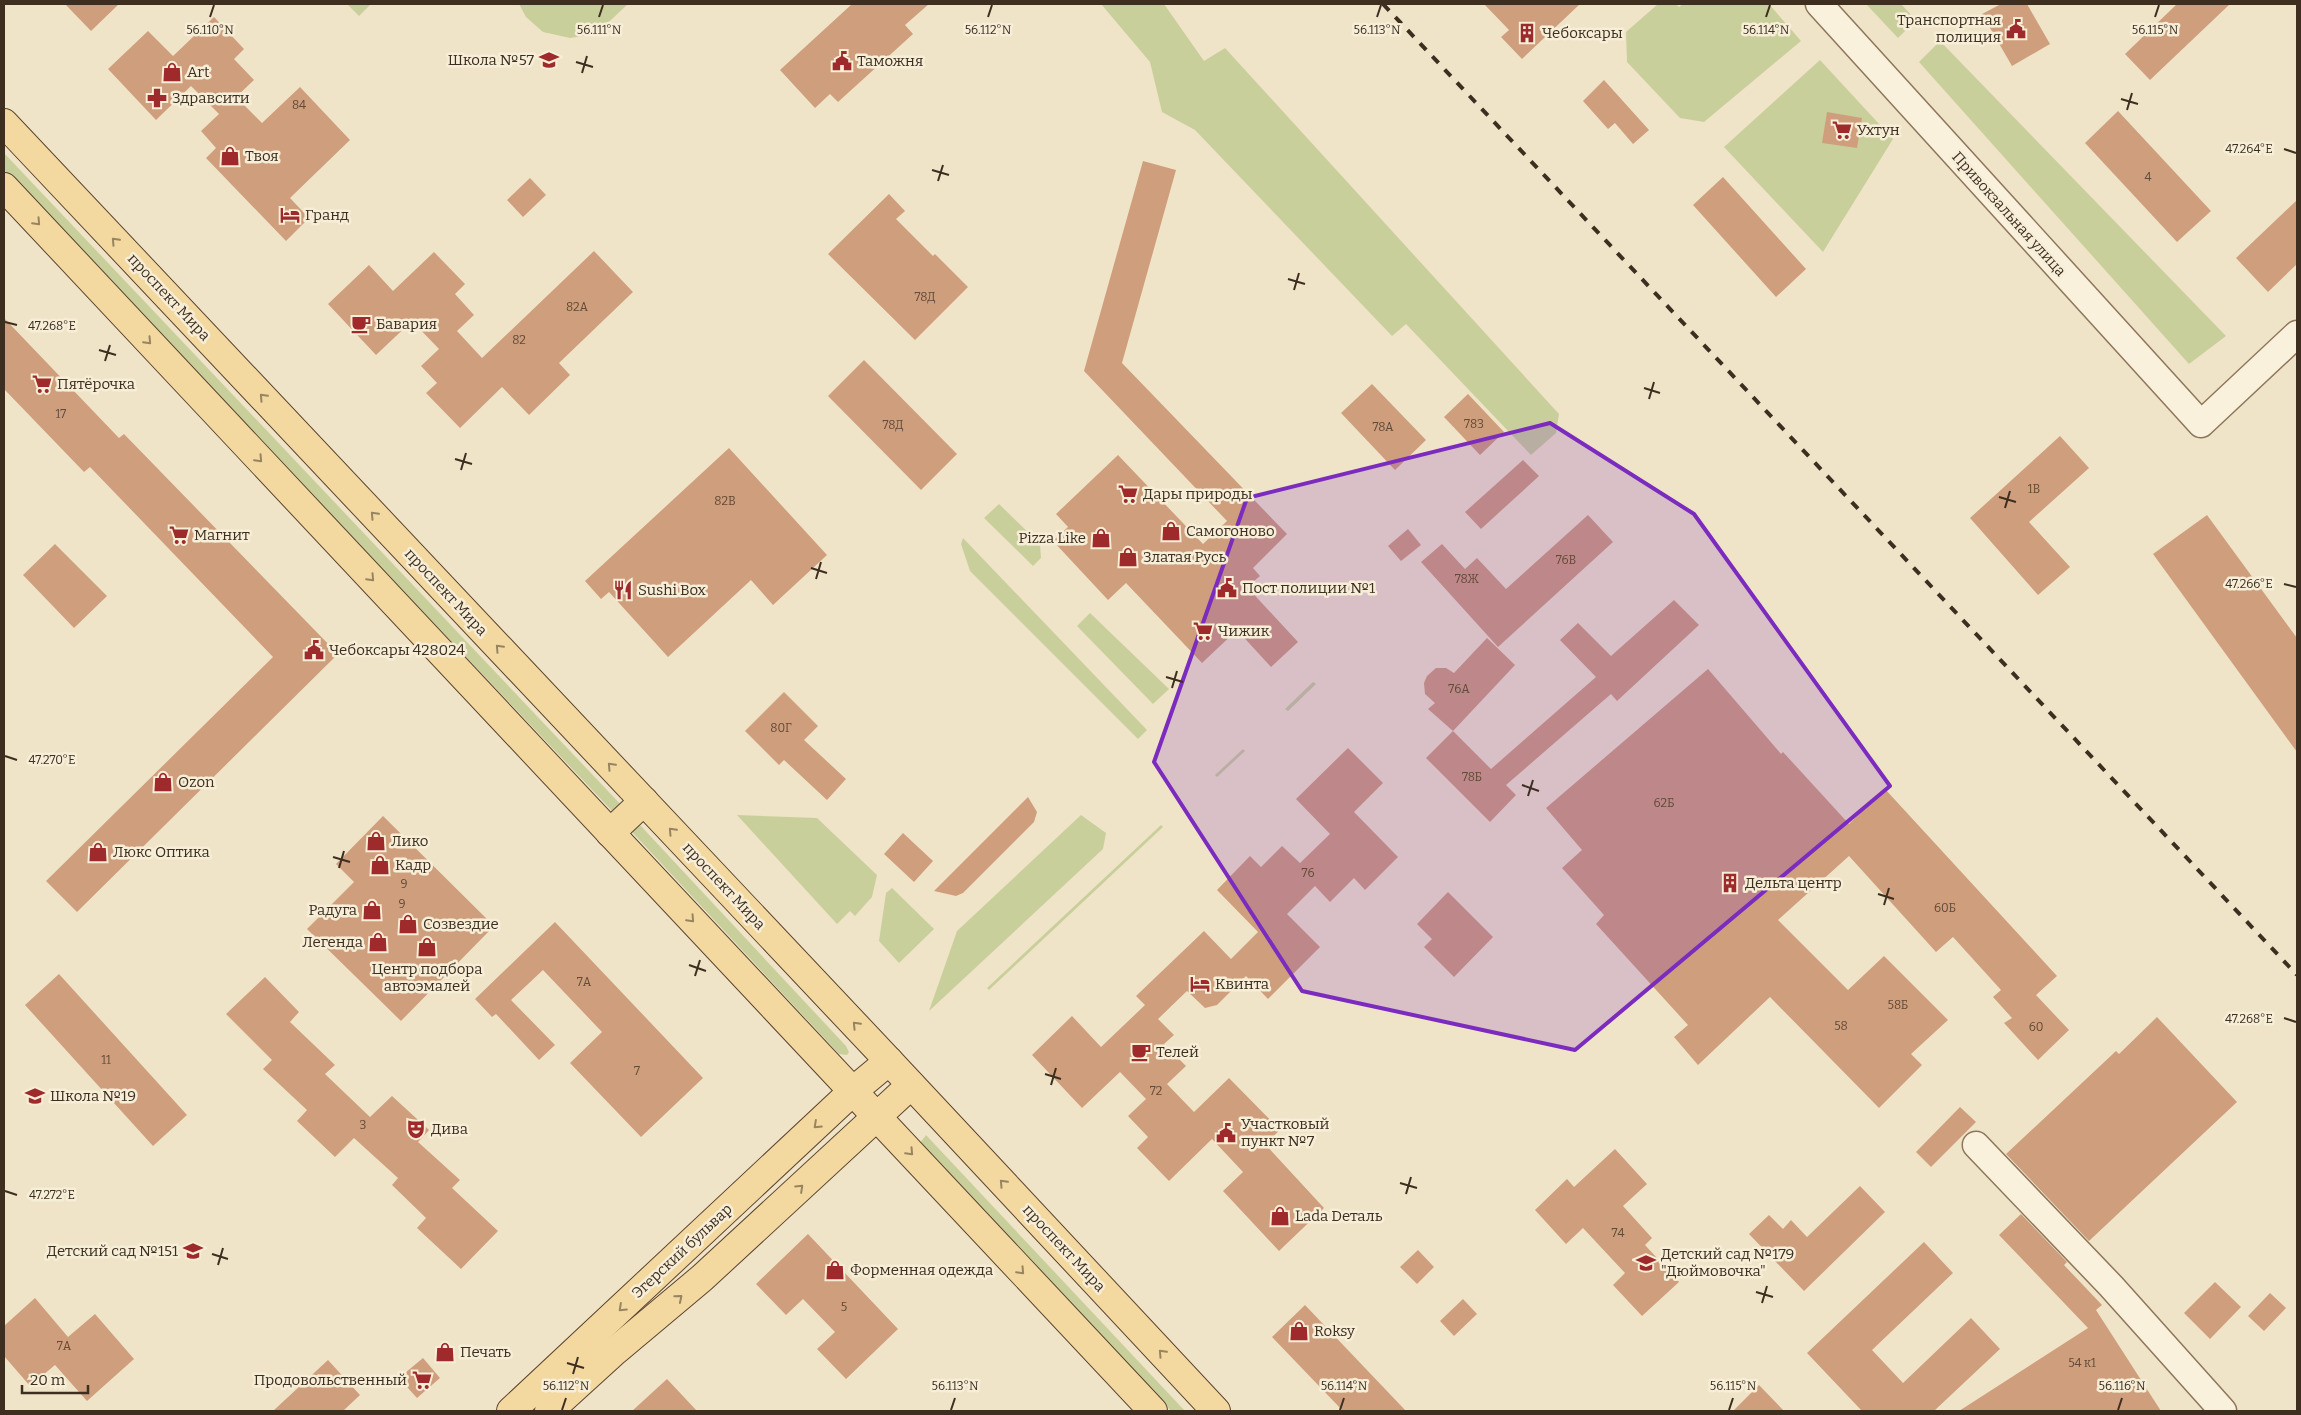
<svg xmlns="http://www.w3.org/2000/svg" width="2301" height="1415" viewBox="0 0 2301 1415" font-family="Bitter,serif">
	<style>
		.green { fill: #c9cf9b }
		.building { fill: #cf9f7d }
		.lines { fill: none; stroke-linecap: round; stroke-linejoin: round }
		.minor-casing { stroke: #8d765c; stroke-width: 29 }
		.major-casing { stroke: #5b4430; stroke-width: 30 }
		.minor { stroke: #faf1dc; stroke-width: 26 }
		.major { stroke: #f3d9a0; stroke-width: 28 }
		.rail { stroke: #3d2e20; stroke-width: 4; stroke-dasharray: 9 9; stroke-linecap: butt }
		.oneway { stroke: #988460 }
		.marked { fill: #7b2cbf; fill-opacity: 0.2; stroke: #7b2cbf; stroke-width: 4; stroke-linejoin: round }
		.ticks { fill: none; stroke: #3d2e20; stroke-width: 2 }
		.labels { text-anchor: middle; dominant-baseline: central; stroke-width: 5; stroke-linejoin: round; paint-order: stroke }
		.number-label { font-size: 12px; fill: #624a37 }
		.poi-label { font-size: 15px; fill: #3d2e20; stroke: #f7eed8; text-anchor: start }
		.street-label { font-size: 15px; fill: #3d2e20; stroke: #f7eed8 }
		.ticks-label { font-size: 12px; text-anchor: middle; fill: #3d2e20; stroke: #f7eed8; stroke-width: 5; stroke-linejoin: round; paint-order: stroke }
	</style>
	<rect width="100%" height="100%" fill="#f0e4c8"/>
	<g class="green">
		<path d="M 347,4 L 371,4 L 359,16 Z"/>
		<path d="M 519,4 L 628,4 L 596,34 L 570,38 L 543,32 L 526,17 Z"/>
		<path d="M 1101,4 L 1164,4 L 1204,61 L 1225,48 L 1559,414 L 1556,433 L 1531,455 L 1406,324 L 1392,336 L 1195,130 L 1162,112 L 1150,62 Z"/>
		<path d="M 1658,4 L 1676,4 L 1679,7 L 1683,4 L 1769,4 L 1801,41 L 1704,122 L 1680,118 L 1627,62 L 1626,32 Z"/>
		<path d="M 1866,4 L 1901,4 L 1916,20 L 1898,38 Z"/>
		<path d="M 1940,41 L 2226,336 L 2189,364 L 1919,62 Z"/>
		<path d="M 1820,60 L 1893,139 L 1823,252 L 1724,147 Z"/>
		<path d="M 4,153 L 624,808 L 616,815 L 4,170 Z"/>
		<path d="M 999,504 L 1040,544 L 1041,558 L 1033,566 L 984,518 Z"/>
		<path d="M 963,538 L 1147,730 L 1138,739 L 970,571 L 961,544 Z"/>
		<path d="M 1090,613 L 1169,689 L 1153,704 L 1077,626 Z"/>
		<path d="M 1313,682 L 1316,684 L 1288,711 L 1285,709 Z"/>
		<path d="M 1243,749 L 1245,751 L 1217,777 L 1215,775 Z"/>
		<path d="M 737,815 L 817,818 L 877,875 L 872,897 L 855,916 L 850,911 L 837,924 Z"/>
		<path d="M 1081,815 L 1106,833 L 1103,849 L 929,1011 L 957,931 Z"/>
		<path d="M 640,825 L 846,1046 L 849,1052 L 847,1055 L 839,1054 L 632,832 Z"/>
		<path d="M 1161,825 L 1163,827 L 989,990 L 987,988 Z"/>
		<path d="M 892,888 L 934,929 L 899,963 L 879,941 L 886,893 Z"/>
		<path d="M 926,1135 L 1185,1411 L 1171,1411 L 920,1143 Z"/>
	</g>
	<g class="building">
		<path d="M 65,4 L 119,4 L 91,31 Z"/>
		<path d="M 852,4 L 929,4 L 905,25 L 913,34 L 838,102 L 830,94 L 815,108 L 780,70 Z"/>
		<path d="M 1484,4 L 1580,4 L 1522,59 L 1501,37 L 1509,30 Z"/>
		<path d="M 2001,4 L 2027,4 L 2050,44 L 2012,66 L 1982,14 Z"/>
		<path d="M 2177,4 L 2230,4 L 2150,80 L 2125,54 Z"/>
		<path d="M 214,17 L 244,49 L 234,59 L 254,80 L 236,97 L 262,123 L 300,87 L 350,140 L 290,198 L 309,218 L 286,241 L 206,158 L 216,148 L 201,131 L 219,114 L 191,86 L 156,120 L 108,69 L 148,31 L 173,56 Z"/>
		<path d="M 1604,80 L 1649,130 L 1633,144 L 1615,123 L 1608,129 L 1583,101 Z"/>
		<path d="M 2118,111 L 2211,211 L 2177,242 L 2085,143 Z"/>
		<path d="M 1827,112 L 1862,118 L 1857,148 L 1822,143 Z"/>
		<path d="M 1143,161 L 1176,170 L 1122,363 L 1287,534 L 1253,568 L 1260,576 L 1247,587 L 1298,642 L 1271,667 L 1237,630 L 1202,663 L 1126,583 L 1108,600 L 1053,541 L 1068,527 L 1056,514 L 1118,455 L 1203,544 L 1227,521 L 1084,371 Z"/>
		<path d="M 1723,177 L 1806,269 L 1776,297 L 1693,205 Z"/>
		<path d="M 530,178 L 546,195 L 523,217 L 507,200 Z"/>
		<path d="M 889,194 L 905,211 L 896,219 L 933,256 L 935,254 L 968,287 L 915,340 L 828,254 Z"/>
		<path d="M 2297,200 L 2297,264 L 2268,292 L 2236,258 Z"/>
		<path d="M 594,251 L 633,292 L 559,363 L 570,375 L 529,415 L 502,387 L 460,428 L 426,393 L 437,383 L 421,366 L 439,349 L 412,321 L 376,355 L 328,304 L 369,265 L 393,291 L 434,252 L 465,284 L 455,294 L 474,315 L 457,331 L 482,358 Z"/>
		<path d="M 4,318 L 119,438 L 124,434 L 338,654 L 77,912 L 46,881 L 273,657 L 90,467 L 84,472 L 4,389 Z"/>
		<path d="M 864,360 L 957,454 L 921,490 L 828,396 Z"/>
		<path d="M 1372,384 L 1426,440 L 1395,470 L 1341,413 Z"/>
		<path d="M 1468,394 L 1504,432 L 1480,455 L 1444,417 Z"/>
		<path d="M 2060,436 L 2089,468 L 2029,522 L 2070,567 L 2038,595 L 1970,518 Z"/>
		<path d="M 729,448 L 827,555 L 773,605 L 751,580 L 668,657 L 609,592 L 601,599 L 585,581 Z"/>
		<path d="M 1523,460 L 1539,476 L 1481,529 L 1465,512 Z"/>
		<path d="M 1588,515 L 1613,542 L 1498,647 L 1421,562 L 1442,544 L 1465,569 L 1477,558 L 1506,589 Z"/>
		<path d="M 2207,515 L 2297,638 L 2297,752 L 2153,554 Z"/>
		<path d="M 1408,529 L 1421,545 L 1401,561 L 1388,546 Z"/>
		<path d="M 55,544 L 107,596 L 74,628 L 23,575 Z"/>
		<path d="M 1674,600 L 1699,625 L 1617,701 L 1611,694 L 1506,785 L 1516,795 L 1490,822 L 1426,758 L 1453,731 L 1491,769 L 1596,677 L 1560,640 L 1578,623 L 1611,656 Z"/>
		<path d="M 1487,638 L 1515,665 L 1453,731 L 1428,709 L 1435,703 L 1425,694 L 1424,683 L 1427,676 L 1436,668 L 1446,668 L 1454,673 Z"/>
		<path d="M 1708,669 L 1781,754 L 1783,752 L 1849,824 L 1885,789 L 2057,976 L 2036,995 L 2069,1030 L 2038,1060 L 2004,1023 L 2012,1018 L 1993,997 L 2001,990 L 1953,937 L 1936,952 L 1849,856 L 1778,920 L 1848,990 L 1884,956 L 1948,1020 L 1911,1054 L 1922,1065 L 1879,1108 L 1770,997 L 1698,1065 L 1674,1037 L 1688,1025 L 1596,924 L 1604,915 L 1562,868 L 1582,850 L 1546,808 Z"/>
		<path d="M 784,692 L 818,726 L 804,740 L 846,779 L 827,800 L 784,760 L 779,765 L 745,731 Z"/>
		<path d="M 1348,748 L 1383,783 L 1354,812 L 1398,857 L 1365,890 L 1354,878 L 1330,902 L 1315,886 L 1287,914 L 1320,947 L 1268,999 L 1246,976 L 1217,1005 L 1205,1008 L 1187,991 L 1158,1019 L 1174,1035 L 1164,1044 L 1186,1066 L 1167,1084 L 1194,1112 L 1229,1078 L 1280,1130 L 1265,1144 L 1324,1208 L 1279,1251 L 1223,1191 L 1243,1172 L 1212,1139 L 1169,1181 L 1137,1148 L 1148,1137 L 1128,1116 L 1146,1099 L 1120,1072 L 1082,1108 L 1032,1055 L 1072,1016 L 1101,1047 L 1145,1005 L 1136,996 L 1204,931 L 1231,959 L 1258,932 L 1217,890 L 1250,856 L 1261,867 L 1282,846 L 1300,863 L 1330,834 L 1296,799 Z"/>
		<path d="M 1028,797 L 1037,812 L 1034,822 L 963,893 L 956,896 L 934,891 Z"/>
		<path d="M 383,816 L 494,926 L 401,1021 L 307,929 L 354,882 L 336,864 Z"/>
		<path d="M 903,833 L 933,861 L 914,882 L 884,854 Z"/>
		<path d="M 1448,892 L 1493,937 L 1454,977 L 1424,947 L 1432,939 L 1417,924 Z"/>
		<path d="M 555,922 L 703,1078 L 641,1137 L 570,1063 L 602,1032 L 543,970 L 511,1000 L 555,1045 L 539,1060 L 496,1014 L 492,1017 L 475,999 Z"/>
		<path d="M 59,974 L 187,1115 L 153,1146 L 25,1005 Z"/>
		<path d="M 265,977 L 299,1012 L 290,1022 L 335,1065 L 325,1074 L 370,1117 L 392,1096 L 429,1130 L 418,1142 L 460,1180 L 452,1188 L 498,1231 L 461,1269 L 417,1228 L 426,1218 L 392,1185 L 398,1178 L 354,1138 L 335,1157 L 297,1121 L 307,1110 L 263,1069 L 272,1060 L 226,1014 Z"/>
		<path d="M 2157,1017 L 2237,1102 L 2089,1241 L 2006,1154 L 2116,1051 L 2119,1054 Z"/>
		<path d="M 1960,1107 L 1976,1122 L 1931,1167 L 1916,1152 Z"/>
		<path d="M 1615,1149 L 1647,1184 L 1623,1206 L 1652,1238 L 1645,1245 L 1679,1282 L 1642,1316 L 1613,1285 L 1625,1273 L 1583,1228 L 1566,1244 L 1535,1210 L 1567,1179 L 1574,1187 Z"/>
		<path d="M 1860,1186 L 1885,1212 L 1804,1291 L 1749,1234 L 1769,1215 L 1783,1229 L 1791,1220 L 1807,1237 Z"/>
		<path d="M 2021,1214 L 2067,1262 L 2064,1265 L 2102,1305 L 2096,1310 L 2161,1411 L 1959,1411 L 2088,1328 L 1999,1235 Z"/>
		<path d="M 808,1234 L 898,1329 L 846,1379 L 817,1349 L 835,1332 L 803,1299 L 786,1315 L 756,1284 Z"/>
		<path d="M 1924,1242 L 1953,1273 L 1872,1350 L 1903,1383 L 1971,1318 L 2000,1349 L 1934,1411 L 1862,1411 L 1807,1353 Z"/>
		<path d="M 1418,1250 L 1434,1267 L 1417,1284 L 1400,1267 Z"/>
		<path d="M 2215,1282 L 2241,1307 L 2210,1339 L 2184,1313 Z"/>
		<path d="M 2270,1293 L 2286,1308 L 2264,1331 L 2248,1316 Z"/>
		<path d="M 35,1298 L 68,1337 L 95,1314 L 134,1359 L 87,1401 L 55,1365 L 30,1386 L 4,1356 L 4,1326 Z"/>
		<path d="M 1463,1299 L 1477,1314 L 1454,1336 L 1440,1321 Z"/>
		<path d="M 1305,1305 L 1406,1411 L 1343,1411 L 1272,1337 Z"/>
		<path d="M 423,1358 L 440,1378 L 417,1398 L 399,1378 Z"/>
		<path d="M 328,1360 L 360,1395 L 343,1411 L 273,1411 Z"/>
		<path d="M 667,1379 L 697,1411 L 632,1411 Z"/>
		<path d="M 1759,1385 L 1784,1411 L 1733,1411 Z"/>
	</g>
	<g class="lines">
		<defs>
			<g id="minor">
				<path d="M 1819,4 L 2201,424 L 2297,334"/>
				<path d="M 1976,1145 L 2111,1286 L 2223,1411"/>
			</g>
			<g id="major">
				<path d="M 4,123 L 889,1061 L 1216,1411"/>
				<path d="M 4,187 L 1153,1411"/>
				<path d="M 610,833 L 644,801"/>
				<path d="M 511,1411 L 853,1091 L 889,1061"/>
				<path d="M 549,1411 L 615,1351 L 702,1278 L 911,1085"/>
			</g>
		</defs>
		<use href="#minor" class="minor-casing"/>
		<use href="#major" class="major-casing"/>
		<use href="#minor" class="minor"/>
		<use href="#major" class="major"/>
		<path class="rail" d="M 1383,4 L 2297,975"/>
	</g>
	<defs><path id="oneway-chevron" d="M-2-3.5L2.5 0L-2 3.5" fill="none" stroke-width="1.6" stroke-linecap="round" stroke-linejoin="round" transform="scale(1.25)"/></defs>
	<g class="oneway">
		<use href="#oneway-chevron" transform="translate(37 222) rotate(47)"/>
		<use href="#oneway-chevron" transform="translate(115 241) rotate(-133)"/>
		<use href="#oneway-chevron" transform="translate(148 341) rotate(47)"/>
		<use href="#oneway-chevron" transform="translate(263 397) rotate(-133)"/>
		<use href="#oneway-chevron" transform="translate(259 459) rotate(47)"/>
		<use href="#oneway-chevron" transform="translate(374 515) rotate(-133)"/>
		<use href="#oneway-chevron" transform="translate(371 578) rotate(47)"/>
		<use href="#oneway-chevron" transform="translate(499 648) rotate(-133)"/>
		<use href="#oneway-chevron" transform="translate(611 766) rotate(-133)"/>
		<use href="#oneway-chevron" transform="translate(672 831) rotate(-133)"/>
		<use href="#oneway-chevron" transform="translate(691 919) rotate(47)"/>
		<use href="#oneway-chevron" transform="translate(856 1025) rotate(-134)"/>
		<use href="#oneway-chevron" transform="translate(817 1125) rotate(137)"/>
		<use href="#oneway-chevron" transform="translate(910 1152) rotate(47)"/>
		<use href="#oneway-chevron" transform="translate(1003 1183) rotate(-133)"/>
		<use href="#oneway-chevron" transform="translate(800 1188) rotate(-43)"/>
		<use href="#oneway-chevron" transform="translate(1021 1271) rotate(47)"/>
		<use href="#oneway-chevron" transform="translate(679 1298) rotate(-40)"/>
		<use href="#oneway-chevron" transform="translate(622 1308) rotate(137)"/>
		<use href="#oneway-chevron" transform="translate(1162 1353) rotate(-133)"/>
	</g>
	<path class="marked" d="M 1550,423 L 1694,514 L 1890,786 L 1575,1050 L 1302,991 L 1154,762 L 1247,498 Z"/>
	<path class="ticks" d="M 210,17 L 214,5M 599,17 L 603,5M 988,17 L 992,5M 1377,17 L 1381,5M 1766,17 L 1770,5M 2155,17 L 2159,5M 576,62 L 593,67M 582,73 L 587,56M 2121,99 L 2138,104M 2127,110 L 2132,93M 2284,149 L 2296,153M 932,170 L 949,175M 938,181 L 943,165M 1288,279 L 1305,284M 1294,290 L 1299,273M 5,322 L 17,325M 99,350 L 116,355M 105,361 L 110,345M 1644,388 L 1660,393M 1649,399 L 1654,382M 455,459 L 472,464M 461,470 L 466,453M 1999,497 L 2016,502M 2005,508 L 2010,491M 811,568 L 827,573M 816,579 L 821,562M 2284,584 L 2296,587M 1166,677 L 1183,682M 1172,688 L 1177,671M 5,756 L 17,760M 1522,785 L 1539,791M 1528,796 L 1533,780M 333,857 L 350,862M 339,868 L 344,851M 1878,894 L 1894,899M 1884,905 L 1889,888M 689,965 L 706,971M 695,976 L 700,960M 2284,1018 L 2296,1022M 1045,1074 L 1061,1079M 1051,1085 L 1056,1068M 1400,1183 L 1417,1188M 5,1191 L 17,1195M 1406,1194 L 1411,1177M 212,1254 L 228,1259M 218,1265 L 223,1248M 1756,1292 L 1773,1297M 1762,1303 L 1767,1286M 567,1363 L 584,1368M 573,1374 L 578,1357M 562,1410 L 566,1398M 951,1410 L 955,1398M 1340,1410 L 1344,1398M 1729,1410 L 1733,1398M 2118,1410 L 2122,1398"/>
	<defs>
		<symbol id="civic-bare" viewBox="-9 -9 18 18"><path d="M-.6-6.5H3V-4.5H.6V-3L4-1V1h2V6H-6V1h2V-1L-.6-3ZM-1.2 2.5V6h2.4V2.5Z" fill="#9e2a2b" stroke="#f7eed8" stroke-width="2.5" paint-order="stroke"/></symbol>
		<symbol id="building-bare" viewBox="-9 -9 18 18"><path d="M-4-6H4V6H1V3H-1V6H-4ZM-2.5-4.3h1.7v1.8h-1.7ZM.8-4.3h1.7v1.8H.8ZM-2.5-1h1.7V.8h-1.7ZM.8-1h1.7V.8H.8Z" fill="#9e2a2b" stroke="#f7eed8" stroke-width="2.5" paint-order="stroke"/></symbol>
		<symbol id="school-bare" viewBox="-9 -9 18 18"><path d="M0-5L7-2L0 1L-7-2ZM-4 1L0 2.5L4 1V4Q0 6-4 4Z" fill="#9e2a2b" stroke="#f7eed8" stroke-width="2.5" paint-order="stroke"/></symbol>
		<symbol id="shop-bare" viewBox="-9 -9 18 18"><path d="M-5-2.5h2.3a2.7 3.5 0 0 1 5.4 0H5L5.5 6h-11ZM-1.5-2.5h3a1.5 2.3 0 0 0-3 0Z" fill="#9e2a2b" stroke="#f7eed8" stroke-width="2.5" paint-order="stroke"/></symbol>
		<symbol id="pharmacy-bare" viewBox="-9 -9 18 18"><path d="M-2-6h4v4h4v4h-4v4h-4v-4h-4v-4h4Z" fill="#9e2a2b" stroke="#f7eed8" stroke-width="2.5" paint-order="stroke"/></symbol>
		<symbol id="supermarket-bare" viewBox="-9 -9 18 18"><path d="M-6-5.5h2.5l.6 2H6L4.5 2H-2.5L-4.4-4H-6ZM-1.5 3.2a1.3 1.3 0 1 0 .1 0ZM3 3.2a1.3 1.3 0 1 0 .1 0Z" fill="#9e2a2b" stroke="#f7eed8" stroke-width="2.5" paint-order="stroke"/></symbol>
		<symbol id="hotel-bare" viewBox="-9 -9 18 18"><path d="M-6-4.5h1.5V1H6V5H4.5V3h-9V5H-6ZM-4 0a1.8 1.8 0 1 1 3.6 0ZM.5 0V-2.5h3Q6-2.5 6 0Z" fill="#9e2a2b" stroke="#f7eed8" stroke-width="2.5" paint-order="stroke"/></symbol>
		<symbol id="cafe-bare" viewBox="-9 -9 18 18"><path d="M-5.5-4.5H6V0H3Q3 3.5 0 3.5H-2.5Q-5.5 3.5-5.5 0ZM3-3.2v2h1.7v-2ZM-6 4.5H4V6H-6Z" fill="#9e2a2b" stroke="#f7eed8" stroke-width="2.5" paint-order="stroke"/></symbol>
		<symbol id="restaurant-bare" viewBox="-9 -9 18 18"><path d="M-5-6h1v4h1v-4h1v4h1v-4h1v5L-1.5 .5V6h-2V.5L-5-1ZM5-6V6H3V1.5H1.5Q1.5-4 5-6Z" fill="#9e2a2b" stroke="#f7eed8" stroke-width="2.5" paint-order="stroke"/></symbol>
		<symbol id="theatre-bare" viewBox="-9 -9 18 18"><path d="M-5-5.5Q0-4 5-5.5V0Q5 5 0 6Q-5 5-5 0ZM-3.3-2.5H-1v1.5H-3.3ZM1-2.5H3.3v1.5H1ZM-2.8 1Q0 5.5 2.8 1Z" fill="#9e2a2b" stroke="#f7eed8" stroke-width="2.5" paint-order="stroke"/></symbol>
	</defs>
	<g fill-rule="evenodd">
		<use href="#civic-bare" x="2002" y="15" width="28" height="28"/>
		<use href="#building-bare" x="1513" y="19" width="28" height="28"/>
		<use href="#school-bare" x="535" y="46" width="28" height="28"/>
		<use href="#civic-bare" x="828" y="47" width="28" height="28"/>
		<use href="#shop-bare" x="158" y="58" width="28" height="28"/>
		<use href="#pharmacy-bare" x="143" y="84" width="28" height="28"/>
		<use href="#supermarket-bare" x="1828" y="116" width="28" height="28"/>
		<use href="#shop-bare" x="216" y="142" width="28" height="28"/>
		<use href="#hotel-bare" x="276" y="201" width="28" height="28"/>
		<use href="#cafe-bare" x="347" y="310" width="28" height="28"/>
		<use href="#supermarket-bare" x="28" y="370" width="28" height="28"/>
		<use href="#supermarket-bare" x="1114" y="480" width="28" height="28"/>
		<use href="#shop-bare" x="1157" y="517" width="28" height="28"/>
		<use href="#supermarket-bare" x="165" y="521" width="28" height="28"/>
		<use href="#shop-bare" x="1087" y="524" width="28" height="28"/>
		<use href="#shop-bare" x="1114" y="543" width="28" height="28"/>
		<use href="#civic-bare" x="1213" y="574" width="28" height="28"/>
		<use href="#restaurant-bare" x="609" y="576" width="28" height="28"/>
		<use href="#supermarket-bare" x="1189" y="617" width="28" height="28"/>
		<use href="#civic-bare" x="300" y="636" width="28" height="28"/>
		<use href="#shop-bare" x="149" y="768" width="28" height="28"/>
		<use href="#shop-bare" x="362" y="827" width="28" height="28"/>
		<use href="#shop-bare" x="84" y="838" width="28" height="28"/>
		<use href="#shop-bare" x="366" y="851" width="28" height="28"/>
		<use href="#building-bare" x="1716" y="869" width="28" height="28"/>
		<use href="#shop-bare" x="358" y="896" width="28" height="28"/>
		<use href="#shop-bare" x="394" y="910" width="28" height="28"/>
		<use href="#shop-bare" x="364" y="928" width="28" height="28"/>
		<use href="#shop-bare" x="413" y="933" width="28" height="28"/>
		<use href="#hotel-bare" x="1186" y="970" width="28" height="28"/>
		<use href="#cafe-bare" x="1127" y="1038" width="28" height="28"/>
		<use href="#school-bare" x="21" y="1082" width="28" height="28"/>
		<use href="#theatre-bare" x="402" y="1115" width="28" height="28"/>
		<use href="#civic-bare" x="1212" y="1119" width="28" height="28"/>
		<use href="#shop-bare" x="1266" y="1202" width="28" height="28"/>
		<use href="#school-bare" x="179" y="1237" width="28" height="28"/>
		<use href="#school-bare" x="1632" y="1249" width="28" height="28"/>
		<use href="#shop-bare" x="821" y="1256" width="28" height="28"/>
		<use href="#shop-bare" x="1285" y="1317" width="28" height="28"/>
		<use href="#shop-bare" x="431" y="1338" width="28" height="28"/>
		<use href="#supermarket-bare" x="408" y="1366" width="28" height="28"/>
	</g>
	<g class="labels">
		<g class="number-label">
			<text x="299" y="105">84</text>
			<text x="2148" y="177">4</text>
			<text x="925" y="297">78Д</text>
			<text x="577" y="307">82А</text>
			<text x="519" y="340">82</text>
			<text x="61" y="414">17</text>
			<text x="1474" y="424">78З</text>
			<text x="893" y="425">78Д</text>
			<text x="1383" y="427">78А</text>
			<text x="2034" y="489">1В</text>
			<text x="725" y="501">82В</text>
			<text x="1566" y="560">76В</text>
			<text x="1467" y="579">78Ж</text>
			<text x="1459" y="689">76А</text>
			<text x="781" y="728">80Г</text>
			<text x="1472" y="777">78Б</text>
			<text x="1664" y="803">62Б</text>
			<text x="1308" y="873">76</text>
			<text x="404" y="884">9</text>
			<text x="402" y="904">9</text>
			<text x="1945" y="908">60Б</text>
			<text x="584" y="982">7А</text>
			<text x="1898" y="1005">58Б</text>
			<text x="1841" y="1026">58</text>
			<text x="2036" y="1027">60</text>
			<text x="106" y="1060">11</text>
			<text x="637" y="1071">7</text>
			<text x="1156" y="1091">72</text>
			<text x="363" y="1125">3</text>
			<text x="1618" y="1233">74</text>
			<text x="844" y="1307">5</text>
			<text x="64" y="1346">7А</text>
			<text x="2082" y="1363">54 к1</text>
		</g>
		<g class="poi-label">
			<text x="2001" y="20" text-anchor="end">Транспортная<tspan x="2001" dy="17">полиция</tspan></text>
			<text x="1542" y="33">Чебоксары</text>
			<text x="534" y="60" text-anchor="end">Школа №57</text>
			<text x="857" y="61">Таможня</text>
			<text x="187" y="72">Art</text>
			<text x="172" y="98">Здравсити</text>
			<text x="1857" y="130">Ухтун</text>
			<text x="245" y="156">Твоя</text>
			<text x="305" y="215">Гранд</text>
			<text x="376" y="324">Бавария</text>
			<text x="57" y="384">Пятёрочка</text>
			<text x="1143" y="494">Дары природы</text>
			<text x="1186" y="531">Самогоново</text>
			<text x="194" y="535">Магнит</text>
			<text x="1086" y="538" text-anchor="end">Pizza Like</text>
			<text x="1143" y="557">Златая Русь</text>
			<text x="1242" y="588">Пост полиции №1</text>
			<text x="638" y="590">Sushi Box</text>
			<text x="1218" y="631">Чижик</text>
			<text x="329" y="650">Чебоксары 428024</text>
			<text x="178" y="782">Ozon</text>
			<text x="391" y="841">Лико</text>
			<text x="113" y="852">Люкс Оптика</text>
			<text x="395" y="865">Кадр</text>
			<text x="1745" y="883">Дельта центр</text>
			<text x="357" y="910" text-anchor="end">Радуга</text>
			<text x="423" y="924">Созвездие</text>
			<text x="363" y="942" text-anchor="end">Легенда</text>
			<text x="427" y="969" text-anchor="middle">Центр подбора<tspan x="427" dy="17">автоэмалей</tspan></text>
			<text x="1215" y="984">Квинта</text>
			<text x="1156" y="1052">Телей</text>
			<text x="50" y="1096">Школа №19</text>
			<text x="1241" y="1124">Участковый<tspan x="1241" dy="17">пункт №7</tspan></text>
			<text x="431" y="1129">Дива</text>
			<text x="1295" y="1216">Lada Dеталь</text>
			<text x="178" y="1251" text-anchor="end">Детский сад №151</text>
			<text x="1661" y="1254">Детский сад №179<tspan x="1661" dy="17">"Дюймовочка"</tspan></text>
			<text x="850" y="1270">Форменная одежда</text>
			<text x="1314" y="1331">Roksy</text>
			<text x="460" y="1352">Печать</text>
			<text x="407" y="1380" text-anchor="end">Продовольственный</text>
		</g>
		<g class="street-label">
			<text transform="translate(2009 214) rotate(48)">Привокзальная улица</text>
			<text transform="translate(169 297) rotate(47)">проспект Мира</text>
			<text transform="translate(446 592) rotate(47)">проспект Мира</text>
			<text transform="translate(724 886) rotate(47)">проспект Мира</text>
			<text transform="translate(1064 1248) rotate(47)">проспект Мира</text>
			<text transform="translate(682 1251) rotate(-43)">Эгерский бульвар</text>
		</g>
	</g>
	<g class="ticks-label">
		<text x="210" y="34">56.110°N</text>
		<text x="599" y="34">56.111°N</text>
		<text x="988" y="34">56.112°N</text>
		<text x="1377" y="34">56.113°N</text>
		<text x="1766" y="34">56.114°N</text>
		<text x="2155" y="34">56.115°N</text>
		<text x="2249" y="153">47.264°E</text>
		<text x="52" y="330">47.268°E</text>
		<text x="2249" y="588">47.266°E</text>
		<text x="52" y="764">47.270°E</text>
		<text x="2249" y="1023">47.268°E</text>
		<text x="52" y="1199">47.272°E</text>
		<text x="566" y="1390">56.112°N</text>
		<text x="955" y="1390">56.113°N</text>
		<text x="1344" y="1390">56.114°N</text>
		<text x="1733" y="1390">56.115°N</text>
		<text x="2122" y="1390">56.116°N</text>
	</g>
	<rect width="2301" height="1415" fill="none" stroke="#3d2e20" stroke-width="10"/>
	<path d="M22 1385v8h66v-8" fill="none" stroke="#3d2e20" stroke-width="2.5"/>
	<text x="30" y="1385" font-size="15" fill="#3d2e20" stroke="#f7eed8" stroke-width="4" paint-order="stroke">20 m</text>
</svg>
